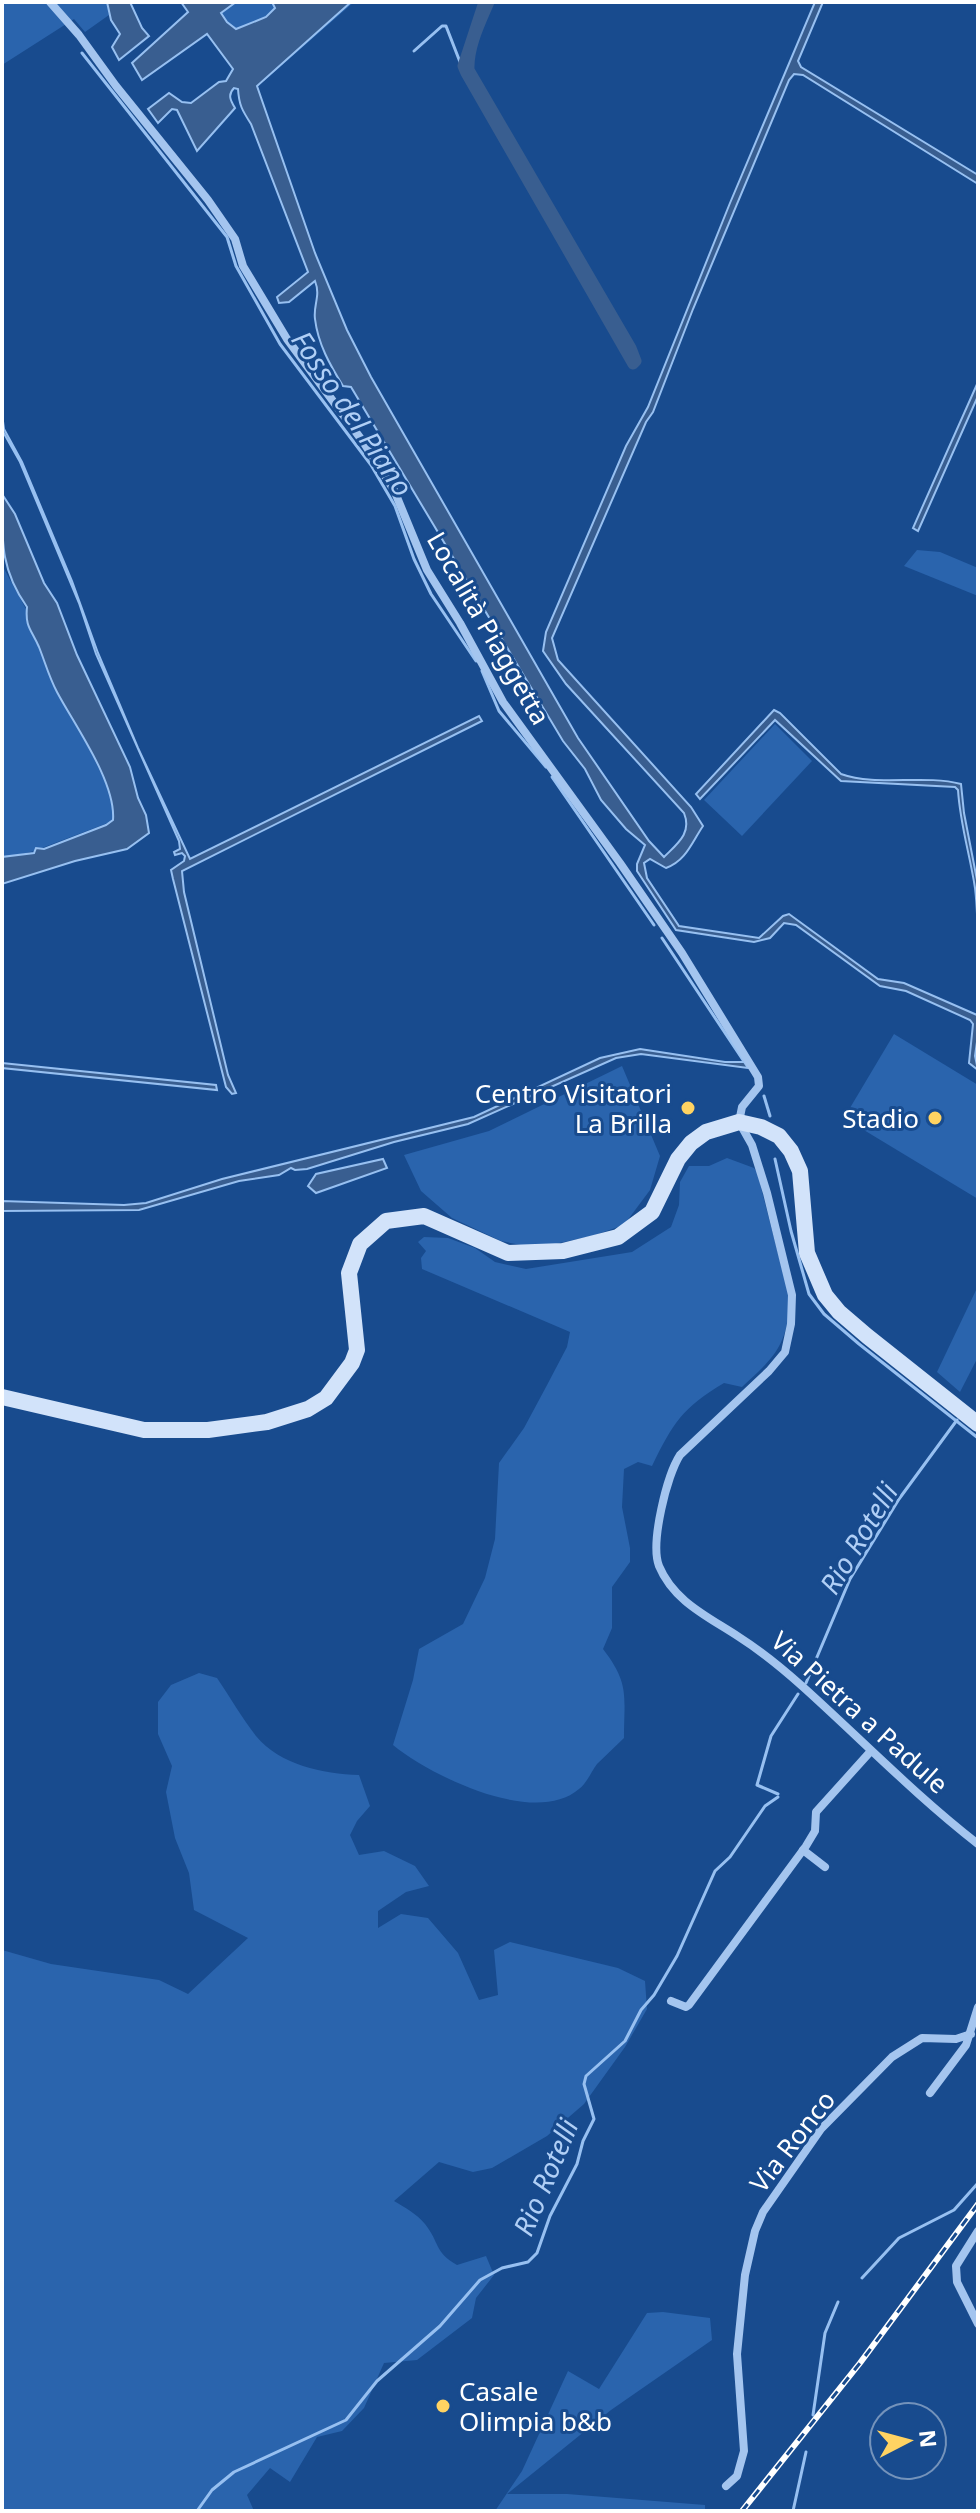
<svg xmlns="http://www.w3.org/2000/svg" width="980" height="2513" viewBox="0 0 980 2513" font-family="'Noto Sans',sans-serif">
	<style>
		.green { fill: #2a64ad }
		.water { fill: #395e90; stroke: #97c0f1; stroke-width: 2 }
		.lines { fill: none; stroke-linecap: round; stroke-linejoin: round }
		.stream { stroke: #97c0f1; stroke-width: 3 }
		.canal { stroke: #395e90; stroke-width: 11 }
		.street { stroke: #a4c5ef; stroke-width: 8 }
		.secondary { stroke: #d2e3fa; stroke-width: 16 }
		.rail-casing { stroke: #fff; stroke-width: 6 }
		.rail { stroke: #184b8e; stroke-width: 3; stroke-dasharray: 9; stroke-linecap: butt }
		.poi-dot { fill: #ffd362; stroke: #184b8e; stroke-width: 3 }
		.labels { text-anchor: middle; dominant-baseline: central; stroke-width: 6; stroke-linejoin: round; paint-order: stroke }
		.street-label { font-size: 26px; fill: #fff; stroke: #184b8e }
		.poi-label { font-size: 26px; fill: #fff; stroke: #184b8e; text-anchor: end }
		.water-label { font-size: 28px; font-style: italic; fill: #b0cff6; stroke: #184b8e }
	</style>
	<rect width="100%" height="100%" fill="#184b8e"/>
	<g class="green">
		<path d="M 2,2 L 107,2 L 109,15 L 85,32 L 74,19 L 2,65 Z"/>
		<path d="M 201,2 L 354,2 L 264,81 Z"/>
		<path d="M 917,550 L 940,552 L 978,568 L 978,596 L 904,566 Z"/>
		<path d="M 2,565 L 27,611 L 27,622 L 115,802 L 113,821 L 34,851 L 2,859 Z"/>
		<path d="M 775,724 L 812,761 L 742,836 L 704,800 Z"/>
		<path d="M 894,1034 L 978,1085 L 978,1199 L 844,1118 Z"/>
		<path d="M 622,1066 L 660,1156 L 650,1190 L 624,1225 L 592,1236 L 536,1248 L 501,1241 L 452,1218 L 421,1191 L 404,1155 L 489,1131 Z"/>
		<path d="M 727,1158 L 754,1168 L 757,1172 L 791,1304 C 784,1350 774,1357 742,1387 L 724,1383 C 682,1408 673,1423 652,1466 L 638,1462 L 624,1469 L 622,1507 L 630,1548 L 630,1562 L 612,1587 L 612,1628 L 603,1649 C 630,1684 624,1696 624,1738 C 615,1747 606,1755 597,1764 C 591,1772 587,1783 579,1789 C 535,1827 431,1776 393,1745 L 413,1680 L 419,1649 L 463,1624 L 485,1578 L 495,1539 L 499,1463 L 524,1428 L 546,1387 L 567,1347 L 570,1332 L 422,1269 L 421,1258 L 426,1251 L 418,1242 L 424,1237 L 448,1238 L 475,1248 L 495,1262 L 526,1269 L 632,1252 L 671,1227 L 679,1205 L 680,1182 L 689,1166 L 709,1166 Z"/>
		<path d="M 978,1286 L 978,1357 L 960,1392 L 937,1372 Z"/>
		<path d="M 199,1673 L 217,1678 C 230,1697 242,1718 256,1736 C 280,1765 323,1774 359,1775 L 370,1806 L 357,1821 L 350,1835 L 359,1855 L 384,1851 L 415,1866 L 429,1886 L 406,1892 L 378,1911 L 378,1928 L 401,1914 L 428,1918 L 458,1953 L 479,2000 L 498,1995 L 494,1950 L 510,1942 L 618,1968 L 645,1981 L 647,2009 L 625,2047 L 584,2104 L 547,2136 L 492,2168 L 473,2172 L 439,2162 L 394,2201 C 404,2207 417,2214 425,2224 C 440,2243 434,2252 457,2265 L 486,2256 L 494,2275 L 476,2298 L 472,2318 L 417,2360 L 384,2363 L 364,2408 L 342,2431 L 317,2437 L 290,2482 L 270,2468 L 247,2495 L 254,2511 L 2,2511 L 2,1950 L 51,1964 L 159,1980 L 188,1994 L 248,1938 L 194,1910 L 189,1873 L 175,1838 L 166,1792 L 172,1766 L 158,1734 L 158,1702 L 171,1685 Z"/>
		<path d="M 663,2312 L 710,2318 L 712,2340 L 611,2410 L 507,2494 L 567,2494 L 705,2505 L 705,2511 L 495,2511 L 522,2471 L 568,2371 L 599,2389 L 647,2313 Z"/>
	</g>
	<g class="water">
		<path d="M 107,2 L 130,2 L 142,28 L 149,36 L 119,60 L 112,47 L 120,34 L 111,20 Z"/>
		<path d="M 181,2 L 236,2 L 221,13 L 227,22 L 236,29 L 266,17 L 275,8 L 272,2 L 351,2 L 257,86 L 315,253 L 347,330 L 371,377 L 559,705 L 578,738 L 649,841 L 664,857 C 678,843 692,833 684,813 L 566,684 L 543,651 L 546,632 L 626,446 L 648,407 L 730,203 L 815,2 L 823,2 L 798,61 L 801,67 L 978,175 L 978,184 L 803,75 L 794,74 L 789,80 L 693,309 L 653,412 L 646,422 L 552,638 L 558,660 L 691,807 L 703,826 C 692,842 686,861 666,868 L 650,859 L 644,863 L 647,878 L 679,926 L 759,938 L 783,916 L 789,914 L 878,979 L 904,983 L 977,1015 L 978,1035 L 975,1056 L 978,1070 L 969,1063 L 973,1024 L 970,1020 L 906,991 L 880,986 L 796,925 L 784,923 L 770,938 L 754,942 L 676,930 L 637,871 L 637,864 L 645,845 L 626,829 L 601,800 L 585,769 L 563,741 L 351,387 L 343,386 C 330,365 318,344 315,319 C 313,305 321,296 315,281 L 289,302 L 279,303 L 277,297 L 308,272 L 251,124 C 242,110 239,105 238,89 L 234,88 C 227,95 231,101 235,108 L 197,151 L 177,110 L 172,109 L 158,123 L 148,109 L 169,93 L 182,102 L 191,103 L 219,82 L 226,81 L 233,69 L 207,34 L 142,80 L 132,63 L 188,12 Z"/>
		<path d="M 978,382 L 978,396 L 918,531 L 913,528 Z"/>
		<path d="M 2,414 L 4,429 L 22,462 L 72,581 L 98,653 L 138,748 L 190,859 L 479,716 L 482,721 L 182,871 L 184,892 L 228,1075 L 236,1093 L 232,1094 L 226,1087 L 173,879 L 171,870 L 184,861 L 185,856 L 182,853 L 175,855 L 174,852 L 180,849 L 179,841 L 96,654 L 79,603 L 20,462 L 2,430 Z"/>
		<path d="M 2,494 L 15,514 L 44,583 L 57,603 L 77,655 L 130,767 L 138,798 L 146,815 L 149,833 L 127,849 L 75,861 L 2,884 L 2,857 L 34,853 L 36,848 L 44,849 L 106,825 L 113,820 C 116,782 75,726 57,692 C 49,677 45,662 39,647 C 31,629 25,627 27,607 C 0,569 2,540 2,494 Z"/>
		<path d="M 774,710 L 780,713 L 841,774 C 877,787 923,774 961,784 L 964,813 L 978,885 L 978,963 C 978,938 978,913 975,888 C 970,855 960,824 958,790 L 955,787 L 841,781 L 775,720 L 700,799 L 696,794 Z"/>
		<path d="M 640,1049 L 725,1062 L 744,1062 L 748,1068 L 641,1054 L 616,1058 L 468,1124 L 394,1142 L 307,1169 L 295,1170 L 291,1168 L 279,1175 L 239,1181 L 139,1210 L 2,1211 L 2,1201 L 124,1205 L 146,1203 L 222,1179 L 474,1117 L 600,1058 Z"/>
		<path d="M 2,1063 L 216,1085 L 217,1090 L 2,1068 Z"/>
		<path d="M 383,1159 L 387,1168 L 316,1193 L 308,1186 L 316,1174 Z"/>
	</g>
	<g class="lines">
		<g class="stream">
			<path d="M 414,51 L 442,26 L 446,26 L 460,62 L 463,64"/>
			<path d="M 82,53 L 227,237 L 236,266 L 280,344 L 371,465 L 395,506 L 414,559 L 431,594 L 476,661"/>
			<path d="M 482,671 L 499,711 L 546,767"/>
			<path d="M 552,777 L 654,925"/>
			<path d="M 662,938 L 743,1060"/>
			<path d="M 764,1096 L 770,1116"/>
			<path d="M 775,1159 L 791,1231 L 809,1294 L 824,1314 L 859,1344 L 978,1438"/>
			<path d="M 806,1683 L 850,1579 L 899,1499 L 957,1420"/>
			<path d="M 778,1794 L 757,1785 L 771,1736 L 798,1694"/>
			<path d="M 862,2278 L 899,2238 L 954,2210 L 978,2183"/>
			<path d="M 813,2415 L 825,2333 L 838,2302"/>
			<path d="M 197,2511 L 212,2490 L 234,2472 L 346,2420 L 377,2381 L 440,2326 L 480,2280 L 502,2268 L 528,2262 L 537,2253 L 550,2216 L 577,2164 L 583,2141 L 594,2119 L 584,2084 L 586,2076 L 625,2041 L 641,2010 L 654,1995 L 677,1956 L 715,1871 L 730,1857 L 765,1806 L 778,1797"/>
			<path d="M 793,2511 L 806,2452"/>
		</g>
		<path class="canal" d="M 484,2 L 463,66 L 466,73 L 633,364 L 636,361 L 631,348 L 469,70 C 468,47 480,23 489,2"/>
		<g class="street">
			<path d="M 50,2 L 79,35 L 116,86 L 208,200 L 235,239 L 243,266 L 287,339 L 364,443 L 394,490 L 427,570 L 460,623 L 503,702 L 620,863 L 682,953 L 758,1077 L 759,1086 L 742,1107 L 739,1122 L 752,1145 L 767,1193 L 792,1295 L 791,1324 L 785,1352 L 769,1371 L 680,1455 C 667,1475 650,1543 659,1566 C 674,1602 709,1617 739,1637 C 761,1651 783,1669 802,1686 C 861,1739 915,1795 978,1844"/>
			<path d="M 803,1850 L 825,1867"/>
			<path d="M 671,2001 L 686,2007 L 689,2005 L 806,1846 L 815,1831 L 816,1812 L 870,1752"/>
			<path d="M 930,2093 L 966,2045 L 978,2007"/>
			<path d="M 978,2231 L 956,2266 L 957,2282 L 978,2324"/>
			<path d="M 726,2486 L 737,2476 L 744,2451 L 737,2354 L 745,2275 L 755,2231 L 763,2212 L 821,2129 L 892,2057 L 922,2038 L 956,2039 L 971,2034"/>
		</g>
		<path class="secondary" d="M 2,1397 L 144,1430 L 208,1430 L 267,1422 L 308,1409 L 326,1398 L 352,1363 L 357,1350 L 349,1273 L 360,1244 L 386,1221 L 424,1216 L 508,1253 L 563,1251 L 618,1237 L 652,1212 L 678,1159 L 691,1143 L 706,1132 L 739,1122 L 761,1127 L 779,1136 L 791,1151 L 800,1171 L 807,1253 L 825,1295 L 839,1312 L 867,1336 L 978,1424"/>
		<defs>
			<path id="rail" d="M 742,2511 L 860,2363 L 978,2204"/>
		</defs>
		<use href="#rail" class="rail-casing"/>
		<use href="#rail" class="rail"/>
	</g>
	<g class="poi-dot">
		<circle cx="688" cy="1108" r="8"/>
		<circle cx="935" cy="1118" r="8"/>
		<circle cx="443" cy="2406" r="8"/>
	</g>
	<g class="labels">
		<g class="street-label">
			<text transform="translate(489 628) rotate(60)">Località Piaggetta</text>
			<text transform="translate(860 1712) rotate(42)">Via Pietra a Padule</text>
			<text transform="translate(792 2141) rotate(-52)">Via Ronco</text>
		</g>
		<g class="poi-label">
			<text x="672" y="1093">Centro Visitatori<tspan x="672" dy="30">La Brilla</tspan></text>
			<text x="919" y="1118">Stadio</text>
			<text x="459" y="2391" text-anchor="start">Casale<tspan x="459" dy="30">Olimpia b&amp;b</tspan></text>
		</g>
		<g class="water-label">
			<text transform="translate(353 413) rotate(56)">Fosso del Piano</text>
			<text transform="translate(858 1538) rotate(-59)">Rio Rotelli</text>
			<text transform="translate(545 2177) rotate(-67)">Rio Rotelli</text>
		</g>
	</g>
	<rect width="980" height="2513" fill="none" stroke="#ffffff" stroke-width="8"/>
	<g transform="translate(908 2441) rotate(84)"><circle r="38" fill="#184b8e" stroke="#7493bb" stroke-width="2"/>
	<path d="M0-6L14 30L0 20L-14 30Z" fill="#ffd362"/>
	<text y="-12" font-size="22" font-weight="bold" text-anchor="middle" fill="#ffffff">N</text>
	</g>
</svg>
